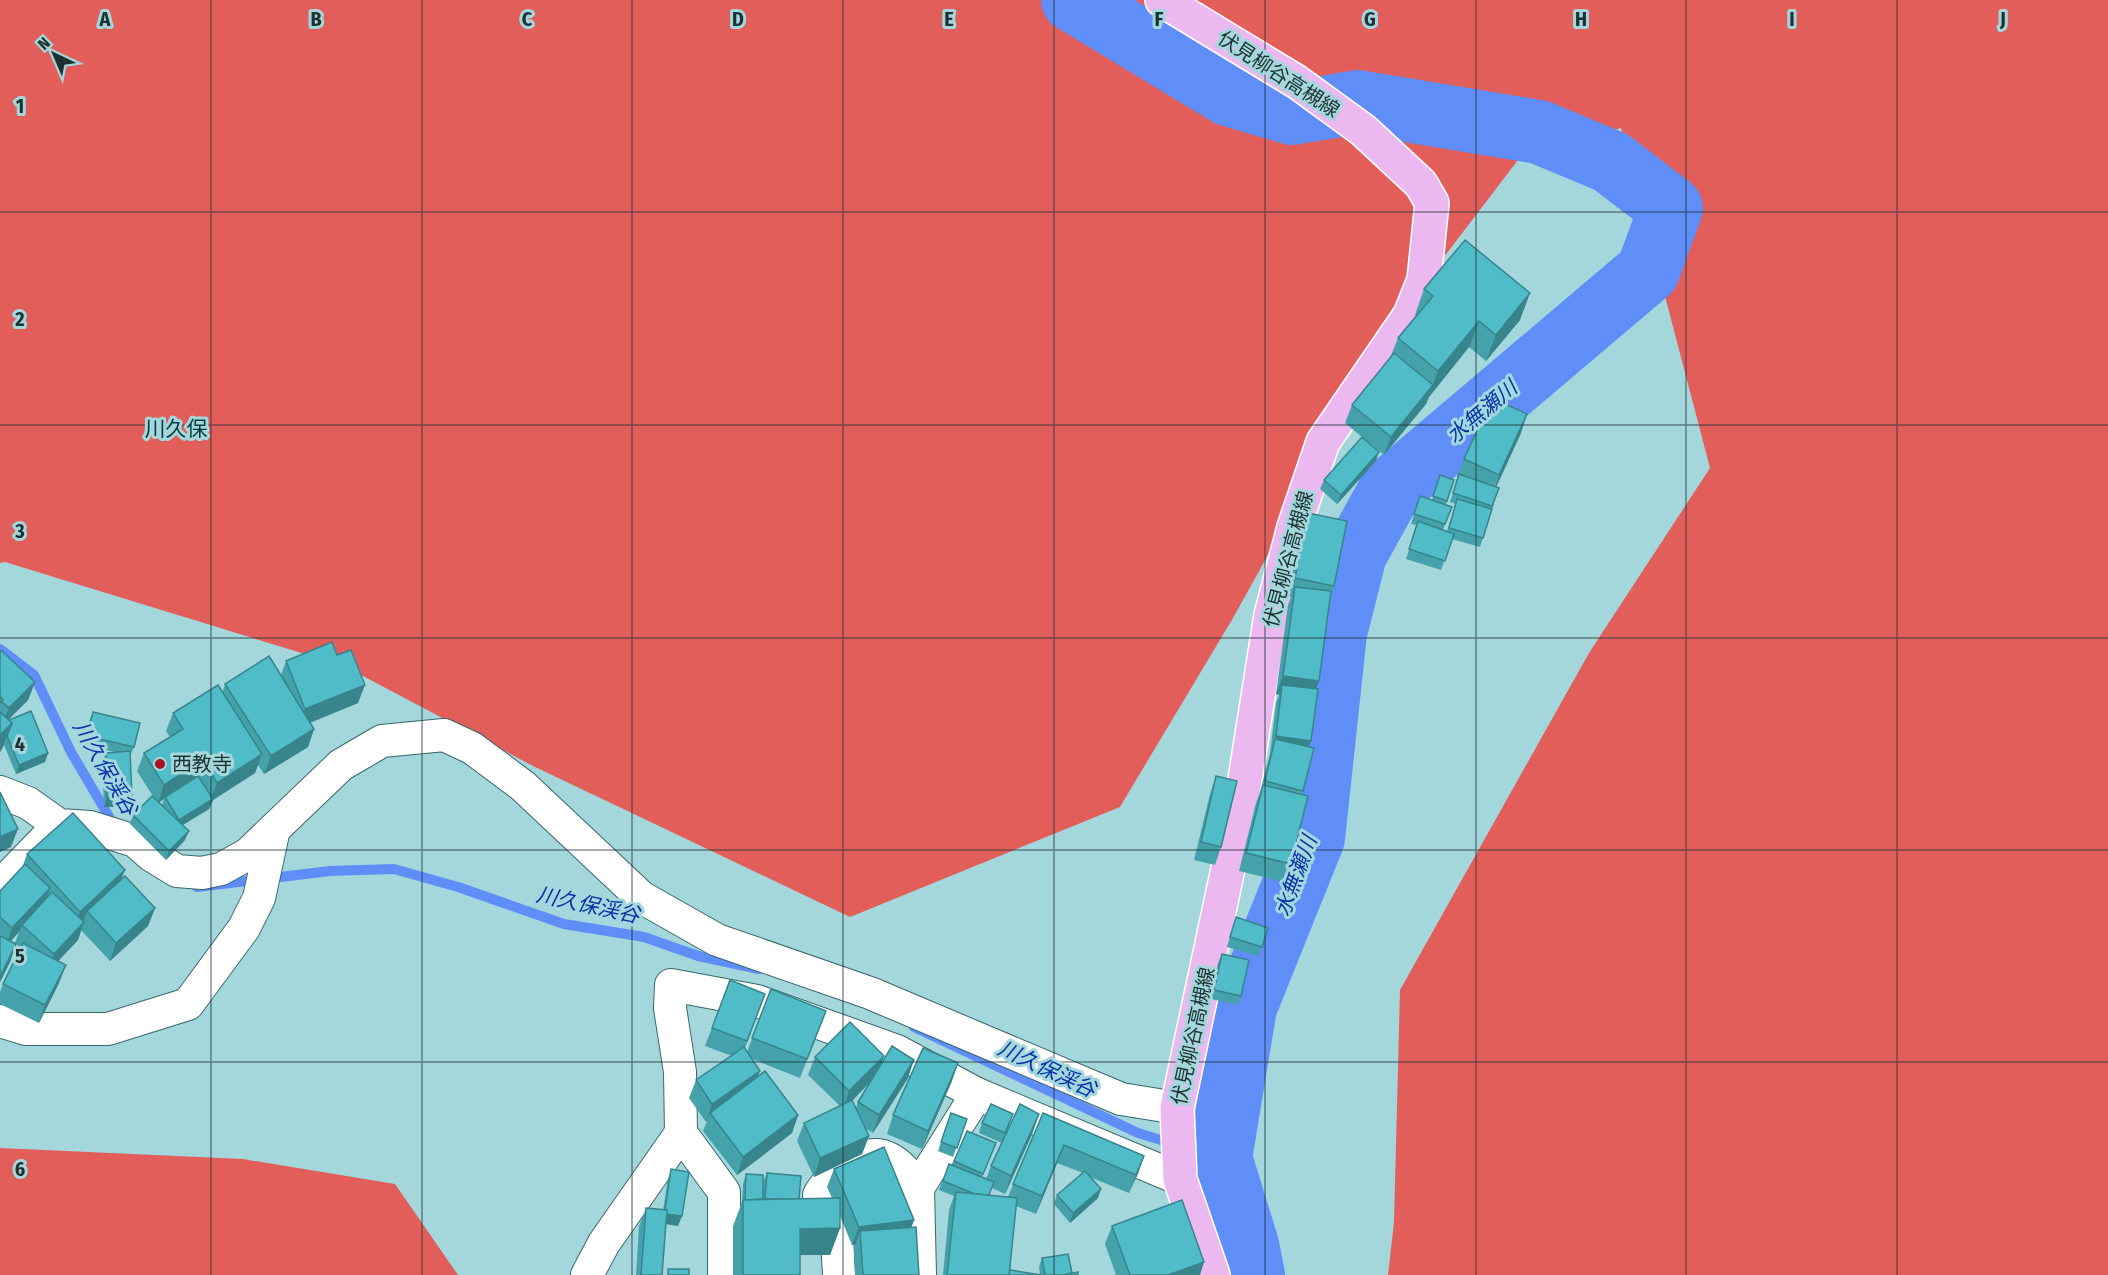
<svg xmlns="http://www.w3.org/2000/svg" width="2108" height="1275" viewBox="0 0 2108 1275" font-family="'Fira Sans Condensed','Noto Sans JP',sans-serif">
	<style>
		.forest { fill: #e25e5b }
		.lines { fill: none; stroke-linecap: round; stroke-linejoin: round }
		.stream { stroke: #5f8ef8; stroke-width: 10 }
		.river { stroke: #5f8ef8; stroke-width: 64 }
		.minor-casing { stroke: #36676c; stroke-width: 34 }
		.primary-casing { stroke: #fff; stroke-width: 36 }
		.minor { stroke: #fff; stroke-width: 32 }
		.primary { stroke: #ebb8ef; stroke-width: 33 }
		.wall { fill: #45a2ab; fill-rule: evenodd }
		.shaded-wall { fill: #38848b }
		.building { fill: #50bcc7; stroke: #38848b; stroke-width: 1.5 }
		.grid { fill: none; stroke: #1d3133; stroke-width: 1.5; stroke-opacity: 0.55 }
		.poi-dot { fill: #a81222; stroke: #a4d7dc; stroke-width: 2 }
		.labels { text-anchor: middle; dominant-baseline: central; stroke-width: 6; stroke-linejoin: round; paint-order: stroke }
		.street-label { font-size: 20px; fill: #1d3133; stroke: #a4d7dc }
		.poi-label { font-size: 20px; fill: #1d3133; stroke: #a4d7dc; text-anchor: start }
		.water-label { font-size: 21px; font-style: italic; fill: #0932aa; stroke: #a4d7dc }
		.neighbourhood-label { font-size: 21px; fill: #043b40; stroke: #a4d7dc }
		.grid-label { font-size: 20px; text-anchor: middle; font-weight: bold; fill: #1d3133; stroke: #a4d7dc; stroke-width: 6; stroke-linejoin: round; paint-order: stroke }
	</style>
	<rect width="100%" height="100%" fill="#a4d7dc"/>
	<g class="forest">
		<path d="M 0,0 L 2108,0 L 2108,1275 L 1388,1275 L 1394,1222 L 1400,990 L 1589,653 L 1710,468 L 1621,128 L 1518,160 L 1405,308 L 1233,618 L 1120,807 L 850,917 L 533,766 L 344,666 L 5,562 L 0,563 Z"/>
		<path d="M 0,1148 L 243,1159 L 395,1184 L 458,1275 L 0,1275 Z"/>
	</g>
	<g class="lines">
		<g class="stream">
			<path d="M 0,649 L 34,675 L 71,752 L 115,827"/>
			<path d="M 197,887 L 330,871 L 394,869 L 458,887 L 564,924 L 644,937 L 698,956 L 759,969"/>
			<path d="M 914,1027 L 1138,1133 L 1220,1158"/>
		</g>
		<path class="river" d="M 1073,0 L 1228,94 L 1292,113 L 1358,102 L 1539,132 L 1611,162 L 1671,208 L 1648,271 L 1391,489 L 1355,554 L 1335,633 L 1313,838 L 1245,1007 L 1220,1158 L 1247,1245 L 1253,1275"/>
		<defs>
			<g id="minor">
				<path d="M 0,792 L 28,803 L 59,825 L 90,827 L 135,841 L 151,855 L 177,871 L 202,873 L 221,869 L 248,854 L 341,765 L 382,741 L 444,735 L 472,748 L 523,786 L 641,897 L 717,940 L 870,993 L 1121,1099 L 1177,1108"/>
				<path d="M 0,886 L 56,828"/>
				<path d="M 0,1021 L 26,1029 L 108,1029 L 188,1004 L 244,928 L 259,898 L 274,829"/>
				<path d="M 587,1275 L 604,1243 L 681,1133"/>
				<path d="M 724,1275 L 724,1192 L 681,1133 L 680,1072 L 670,1008 L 671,985 L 757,1001 L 897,1051 L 977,1094 L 1180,1179"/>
				<path d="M 839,1275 L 837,1238 L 819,1195 C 830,1176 864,1145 888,1158 C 901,1164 910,1177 918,1188"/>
				<path d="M 920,1275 L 918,1188 L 977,1094"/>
			</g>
			<path id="primary" d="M 1162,0 L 1297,82 L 1363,130 L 1421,184 L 1432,203 L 1424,280 L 1410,315 L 1323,442 L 1294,527 L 1271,615 L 1239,817 L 1177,1108 L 1180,1179 L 1213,1275"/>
		</defs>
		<use href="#minor" class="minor-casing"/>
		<use href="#primary" class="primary-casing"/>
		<use href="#minor" class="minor"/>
		<use href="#primary" class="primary"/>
	</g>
	<g class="wall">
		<path d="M 1424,289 L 1520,320 L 1486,361 L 1469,347 L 1429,397 L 1426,404 L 1384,455 L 1345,423 L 1352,405 L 1390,358 L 1398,338 L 1416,316 L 1415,315 Z"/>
		<path d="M 1521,433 L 1496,487 L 1499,488 L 1480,547 L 1452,539 L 1441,570 L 1406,559 L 1417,525 L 1411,524 L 1420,496 L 1432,500 L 1440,475 L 1454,480 L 1446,505 L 1452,507 L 1443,530 L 1447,531 L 1456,504 L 1450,502 L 1458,477 L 1457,477 L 1464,459 Z"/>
		<path d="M 1376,461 L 1337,504 L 1320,489 L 1324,480 Z"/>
		<path d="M 1308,513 L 1334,586 L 1331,596 L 1319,681 L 1316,689 L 1311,741 L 1309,747 L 1303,791 L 1302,795 L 1291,864 L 1284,882 L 1239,871 L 1256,803 L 1260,792 L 1270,754 L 1276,703 L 1279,695 L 1276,694 L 1288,605 L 1291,597 L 1288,596 L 1301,531 Z"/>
		<path d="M 0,651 L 35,682 L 28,700 L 8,720 L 48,753 L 45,762 L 16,774 L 4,745 L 2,749 L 0,752 Z"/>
		<path d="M 337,655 L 358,703 L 310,723 L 314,729 L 308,747 L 264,774 L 258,765 L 255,773 L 213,800 L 209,809 L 183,825 L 185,840 L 166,860 L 130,824 L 133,815 L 154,798 L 137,771 L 144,753 L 170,737 L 166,731 L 173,713 L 223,691 L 225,684 L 281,675 L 286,661 ZM 164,799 L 162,805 L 159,802 Z"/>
		<path d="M 93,712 L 134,747 L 130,756 L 129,806 L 104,807 L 102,762 L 106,753 L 115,752 L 84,745 L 89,722 Z"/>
		<path d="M 1216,776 L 1221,847 L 1215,865 L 1194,860 L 1210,794 Z"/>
		<path d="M 27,854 L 122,879 L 155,908 L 148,926 L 110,961 L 81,930 L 78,940 L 58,961 L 59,983 L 39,1023 L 0,1004 L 0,992 L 3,984 L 21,948 L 16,944 L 10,962 L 0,982 L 0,891 L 22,868 ZM 19,932 L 15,943 L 11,941 Z"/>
		<path d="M 1236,917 L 1268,928 L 1258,956 L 1227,947 Z"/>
		<path d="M 1222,954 L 1241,996 L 1238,1005 L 1211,999 L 1218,963 Z"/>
		<path d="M 730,980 L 765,994 L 745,1048 L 747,1052 L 771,989 L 826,1011 L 800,1078 L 752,1059 L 758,1076 L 798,1115 L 792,1133 L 737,1175 L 703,1131 L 707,1121 L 706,1122 L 689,1098 L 696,1080 L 732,1056 L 705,1046 Z"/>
		<path d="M 815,1057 L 882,1063 L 908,1078 L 873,1133 L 865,1128 L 869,1136 L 862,1154 L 814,1177 L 797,1141 L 804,1123 L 840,1106 L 808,1075 ZM 870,1082 L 858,1102 L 856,1108 L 852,1101 Z"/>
		<path d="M 952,1081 L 922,1149 L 887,1134 L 893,1115 Z"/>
		<path d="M 951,1113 L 967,1119 L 953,1157 L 938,1151 Z"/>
		<path d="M 1043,1113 L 1144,1156 L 1129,1193 L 1090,1177 L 1098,1198 L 1070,1223 L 1054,1204 L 1057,1195 L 1083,1173 L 1057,1163 L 1036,1214 L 1016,1206 L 1010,1272 L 1040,1275 L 1039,1267 L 1042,1258 L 1072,1273 L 1078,1275 L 943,1275 L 949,1210 L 954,1196 L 939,1190 L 949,1164 L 952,1166 L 967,1131 L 996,1143 L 982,1177 L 986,1179 L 991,1166 L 1033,1132 L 1005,1194 L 992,1188 L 989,1195 L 1008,1197 Z"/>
		<path d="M 1013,1114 L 1002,1143 L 979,1133 L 982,1123 Z"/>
		<path d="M 671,1169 L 678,1226 L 666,1224 L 662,1275 L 636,1275 L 639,1226 L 646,1208 L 663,1210 L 668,1179 Z"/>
		<path d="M 834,1169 L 914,1220 L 911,1228 L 919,1275 L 855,1275 L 854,1249 L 855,1245 L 852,1245 L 840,1216 L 840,1228 L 830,1255 L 800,1255 L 800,1275 L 733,1275 L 733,1226 L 742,1202 L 743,1184 L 746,1174 L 763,1182 L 767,1173 L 799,1199 L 832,1198 L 827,1187 Z"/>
		<path d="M 1112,1226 L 1200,1275 L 1116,1275 L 1105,1244 Z"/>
	</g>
	<g class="shaded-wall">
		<path d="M 1530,293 L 1520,320 L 1486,361 L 1496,335 Z"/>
		<path d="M 1479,321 L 1469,347 L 1429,397 L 1426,404 L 1384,455 L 1391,437 L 1432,386 L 1438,371 Z"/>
		<path d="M 1527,414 L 1521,433 L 1493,494 L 1499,475 Z"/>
		<path d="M 1379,452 L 1376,461 L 1337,504 L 1341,495 Z"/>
		<path d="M 1283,676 L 1319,681 L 1313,699 L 1282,685 L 1279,695 L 1276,694 Z"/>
		<path d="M 35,682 L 28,700 L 2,726 L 9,708 Z"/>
		<path d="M 365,685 L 358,703 L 299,727 L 305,709 Z"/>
		<path d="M 12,723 L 2,749 L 0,752 L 0,735 Z"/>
		<path d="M 314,729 L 308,747 L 264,774 L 271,756 Z"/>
		<path d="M 1276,736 L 1311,741 L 1305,759 L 1275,739 L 1269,754 Z"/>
		<path d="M 48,753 L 45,762 L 16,774 L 19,765 Z"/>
		<path d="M 262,754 L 255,773 L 213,800 L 209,809 L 176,829 L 179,820 L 210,801 L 217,783 Z"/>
		<path d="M 203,760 L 196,779 L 165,797 L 164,799 L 158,803 L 164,785 Z"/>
		<path d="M 132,796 L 129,806 L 104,807 L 107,798 Z"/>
		<path d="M 18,829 L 11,847 L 0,852 L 0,837 Z"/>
		<path d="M 189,831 L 185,840 L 166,860 L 169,851 Z"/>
		<path d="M 125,870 L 118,888 L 87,911 L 84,920 L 73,930 L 80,912 Z"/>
		<path d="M 50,888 L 44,907 L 22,925 L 19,932 L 6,946 L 12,928 Z"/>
		<path d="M 155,908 L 148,926 L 110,961 L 116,943 Z"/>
		<path d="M 84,922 L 78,940 L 47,973 L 54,954 Z"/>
		<path d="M 16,944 L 10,962 L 0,982 L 0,977 Z"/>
		<path d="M 66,965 L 59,983 L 39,1023 L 45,1005 Z"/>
		<path d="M 884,1056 L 878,1074 L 843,1110 L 849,1091 Z"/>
		<path d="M 914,1060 L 908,1078 L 873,1133 L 879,1115 Z"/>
		<path d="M 958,1063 L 952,1081 L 922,1149 L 928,1131 Z"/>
		<path d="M 760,1071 L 753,1089 L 710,1113 L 706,1122 L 712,1104 Z"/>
		<path d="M 1039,1114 L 1033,1132 L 1005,1194 L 1011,1176 Z"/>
		<path d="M 798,1115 L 792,1133 L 737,1175 L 743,1157 Z"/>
		<path d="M 869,1136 L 862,1154 L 814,1177 L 820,1158 Z"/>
		<path d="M 1064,1145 L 1057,1163 L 1036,1214 L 1042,1196 Z"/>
		<path d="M 1144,1156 L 1138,1174 L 1129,1193 L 1136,1175 Z"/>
		<path d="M 1101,1189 L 1098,1198 L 1070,1223 L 1073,1213 Z"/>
		<path d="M 664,1214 L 682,1216 L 678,1226 L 661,1223 Z"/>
		<path d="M 914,1220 L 907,1238 L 860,1231 L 855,1245 L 852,1245 L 859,1227 Z"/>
		<path d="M 840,1228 L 830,1255 L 790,1255 L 800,1229 Z"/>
		<path d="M 1204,1262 L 1200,1275 L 1168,1275 Z"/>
	</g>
	<g class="building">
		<path d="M 1465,240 L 1530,293 L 1496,335 L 1479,321 L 1438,371 L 1398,338 L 1433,296 L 1424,289 Z"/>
		<path d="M 1394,353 L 1433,385 L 1391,437 L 1352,405 Z"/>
		<path d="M 1492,398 L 1527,414 L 1499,475 L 1464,459 Z"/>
		<path d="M 1362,437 L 1379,452 L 1341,495 L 1324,480 Z"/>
		<path d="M 1459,474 L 1499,488 L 1492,506 L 1453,493 Z"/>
		<path d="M 1440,475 L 1454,480 L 1447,501 L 1433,496 Z"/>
		<path d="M 1420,496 L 1452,507 L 1445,524 L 1414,514 Z"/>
		<path d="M 1457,499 L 1492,509 L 1483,538 L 1449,528 Z"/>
		<path d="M 1308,513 L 1347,521 L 1334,586 L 1295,578 Z"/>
		<path d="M 1418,521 L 1454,534 L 1445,561 L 1409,549 Z"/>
		<path d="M 1295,587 L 1331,591 L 1319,681 L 1283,676 Z"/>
		<path d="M 332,642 L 337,655 L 351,650 L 365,685 L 305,709 L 286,661 Z"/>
		<path d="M 1,650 L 35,682 L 9,708 L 2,702 L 3,700 L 0,696 L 0,651 Z"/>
		<path d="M 269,656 L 314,729 L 271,756 L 225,684 Z"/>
		<path d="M 218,685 L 262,754 L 217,783 L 203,760 L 164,785 L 144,753 L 183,729 L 173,713 Z"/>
		<path d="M 1282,685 L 1318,689 L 1311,741 L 1276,736 Z"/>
		<path d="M 0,696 L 3,700 L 0,703 Z"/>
		<path d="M 31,711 L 48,753 L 19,765 L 7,736 L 12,723 L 9,720 Z"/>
		<path d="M 0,712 L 12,723 L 0,735 Z"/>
		<path d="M 93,712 L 140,723 L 134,747 L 87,736 Z"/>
		<path d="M 1275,739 L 1314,748 L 1303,791 L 1265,781 Z"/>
		<path d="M 130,751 L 132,796 L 107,798 L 106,753 Z"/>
		<path d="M 198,776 L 213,799 L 179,820 L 165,797 Z"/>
		<path d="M 1216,776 L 1237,781 L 1221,847 L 1201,842 Z"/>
		<path d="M 1263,785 L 1308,796 L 1291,864 L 1246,853 Z"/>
		<path d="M 0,792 L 18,829 L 0,837 Z"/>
		<path d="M 152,796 L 189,831 L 169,851 L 133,815 Z"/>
		<path d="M 73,813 L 125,870 L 80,912 L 27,854 Z"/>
		<path d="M 25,864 L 50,888 L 12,928 L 0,917 L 0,891 Z"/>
		<path d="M 125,876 L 155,908 L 116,943 L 87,911 Z"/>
		<path d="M 52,892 L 84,922 L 54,954 L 22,925 Z"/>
		<path d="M 1236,917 L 1268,928 L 1262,947 L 1230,937 Z"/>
		<path d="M 0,936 L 16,944 L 0,977 Z"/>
		<path d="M 23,943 L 66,965 L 45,1005 L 3,984 Z"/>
		<path d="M 1222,954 L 1249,960 L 1241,996 L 1214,990 Z"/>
		<path d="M 730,980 L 765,994 L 747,1041 L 712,1028 Z"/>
		<path d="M 771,989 L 826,1011 L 807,1059 L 752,1038 Z"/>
		<path d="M 850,1022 L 884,1056 L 849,1091 L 815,1057 Z"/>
		<path d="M 892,1046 L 914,1060 L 879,1115 L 858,1102 Z"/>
		<path d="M 744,1047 L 760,1071 L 712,1104 L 696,1080 Z"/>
		<path d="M 923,1048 L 958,1063 L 928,1131 L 893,1115 Z"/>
		<path d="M 765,1071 L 798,1115 L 743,1157 L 710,1113 Z"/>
		<path d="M 852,1100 L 869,1136 L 820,1158 L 804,1123 Z"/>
		<path d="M 991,1104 L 1013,1114 L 1005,1133 L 982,1123 Z"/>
		<path d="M 1020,1104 L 1039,1114 L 1011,1176 L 991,1166 Z"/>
		<path d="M 951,1113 L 967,1119 L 957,1148 L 941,1142 Z"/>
		<path d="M 1043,1113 L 1144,1156 L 1136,1175 L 1064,1145 L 1042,1196 L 1013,1184 Z"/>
		<path d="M 967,1131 L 996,1143 L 983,1174 L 954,1161 Z"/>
		<path d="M 884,1147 L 914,1220 L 859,1227 L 834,1169 Z"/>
		<path d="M 949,1164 L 994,1182 L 989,1195 L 975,1194 L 943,1181 Z"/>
		<path d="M 671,1169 L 689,1172 L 682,1216 L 666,1214 L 667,1210 L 665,1210 Z"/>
		<path d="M 1085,1171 L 1101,1189 L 1073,1213 L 1057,1195 Z"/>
		<path d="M 767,1173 L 801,1176 L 799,1199 L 765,1199 Z"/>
		<path d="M 746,1174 L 763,1175 L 763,1199 L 745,1200 Z"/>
		<path d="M 956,1192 L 1017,1198 L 1009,1275 L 947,1275 Z"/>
		<path d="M 840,1198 L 840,1228 L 800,1229 L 800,1275 L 743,1275 L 743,1200 Z"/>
		<path d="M 1182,1200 L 1204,1262 L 1168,1275 L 1130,1275 L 1112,1226 Z"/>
		<path d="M 646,1208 L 667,1210 L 662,1275 L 641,1275 Z"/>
		<path d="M 916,1227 L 919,1275 L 863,1275 L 860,1231 Z"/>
		<path d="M 1068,1254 L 1072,1273 L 1064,1275 L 1045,1275 L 1042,1258 Z"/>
		<rect x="668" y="1269" width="21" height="6"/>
		<path d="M 1010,1270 L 1041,1275 L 1009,1275 Z"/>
		<path d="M 1078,1272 L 1078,1275 L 1064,1275 Z"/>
	</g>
	<path class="grid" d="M 211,0 L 211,1275M 422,0 L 422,1275M 632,0 L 632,1275M 843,0 L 843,1275M 1054,0 L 1054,1275M 1265,0 L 1265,1275M 1476,0 L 1476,1275M 1686,0 L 1686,1275M 1897,0 L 1897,1275M 0,212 L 2108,212M 0,425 L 2108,425M 0,638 L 2108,638M 0,850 L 2108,850M 0,1062 L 2108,1062"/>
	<circle class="poi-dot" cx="160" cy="764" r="6"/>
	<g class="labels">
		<g class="street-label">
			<text transform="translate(1279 74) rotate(33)">伏見柳谷高槻線</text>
			<text transform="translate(1288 559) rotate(-75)">伏見柳谷高槻線</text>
			<text transform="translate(1193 1036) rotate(-78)">伏見柳谷高槻線</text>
		</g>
		<g class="poi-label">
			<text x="172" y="764">西教寺</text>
		</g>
		<g class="water-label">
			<text transform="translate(1482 412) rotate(-40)">水無瀬川</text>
			<text transform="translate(105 768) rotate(60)">川久保渓谷</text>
			<text transform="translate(1296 876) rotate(-70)">水無瀬川</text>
			<text transform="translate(588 905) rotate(12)">川久保渓谷</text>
			<text transform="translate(1047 1069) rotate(25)">川久保渓谷</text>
		</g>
		<g class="neighbourhood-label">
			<text x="176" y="429">川久保</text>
		</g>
	</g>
	<g class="grid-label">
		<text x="105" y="26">A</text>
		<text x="316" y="26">B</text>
		<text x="527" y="26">C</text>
		<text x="738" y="26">D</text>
		<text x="949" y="26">E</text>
		<text x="1159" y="26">F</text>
		<text x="1370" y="26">G</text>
		<text x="1581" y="26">H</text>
		<text x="1792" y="26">I</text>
		<text x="2003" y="26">J</text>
		<text x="20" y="113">1</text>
		<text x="20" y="326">2</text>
		<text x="20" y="538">3</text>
		<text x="20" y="751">4</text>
		<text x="20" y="963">5</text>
		<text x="20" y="1176">6</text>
	</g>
	<g transform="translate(54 54) rotate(316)" stroke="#a4d7dc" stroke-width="4.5" paint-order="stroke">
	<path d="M0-4.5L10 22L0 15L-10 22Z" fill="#1d3133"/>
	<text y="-9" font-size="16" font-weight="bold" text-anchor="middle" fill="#1d3133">N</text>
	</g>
</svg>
